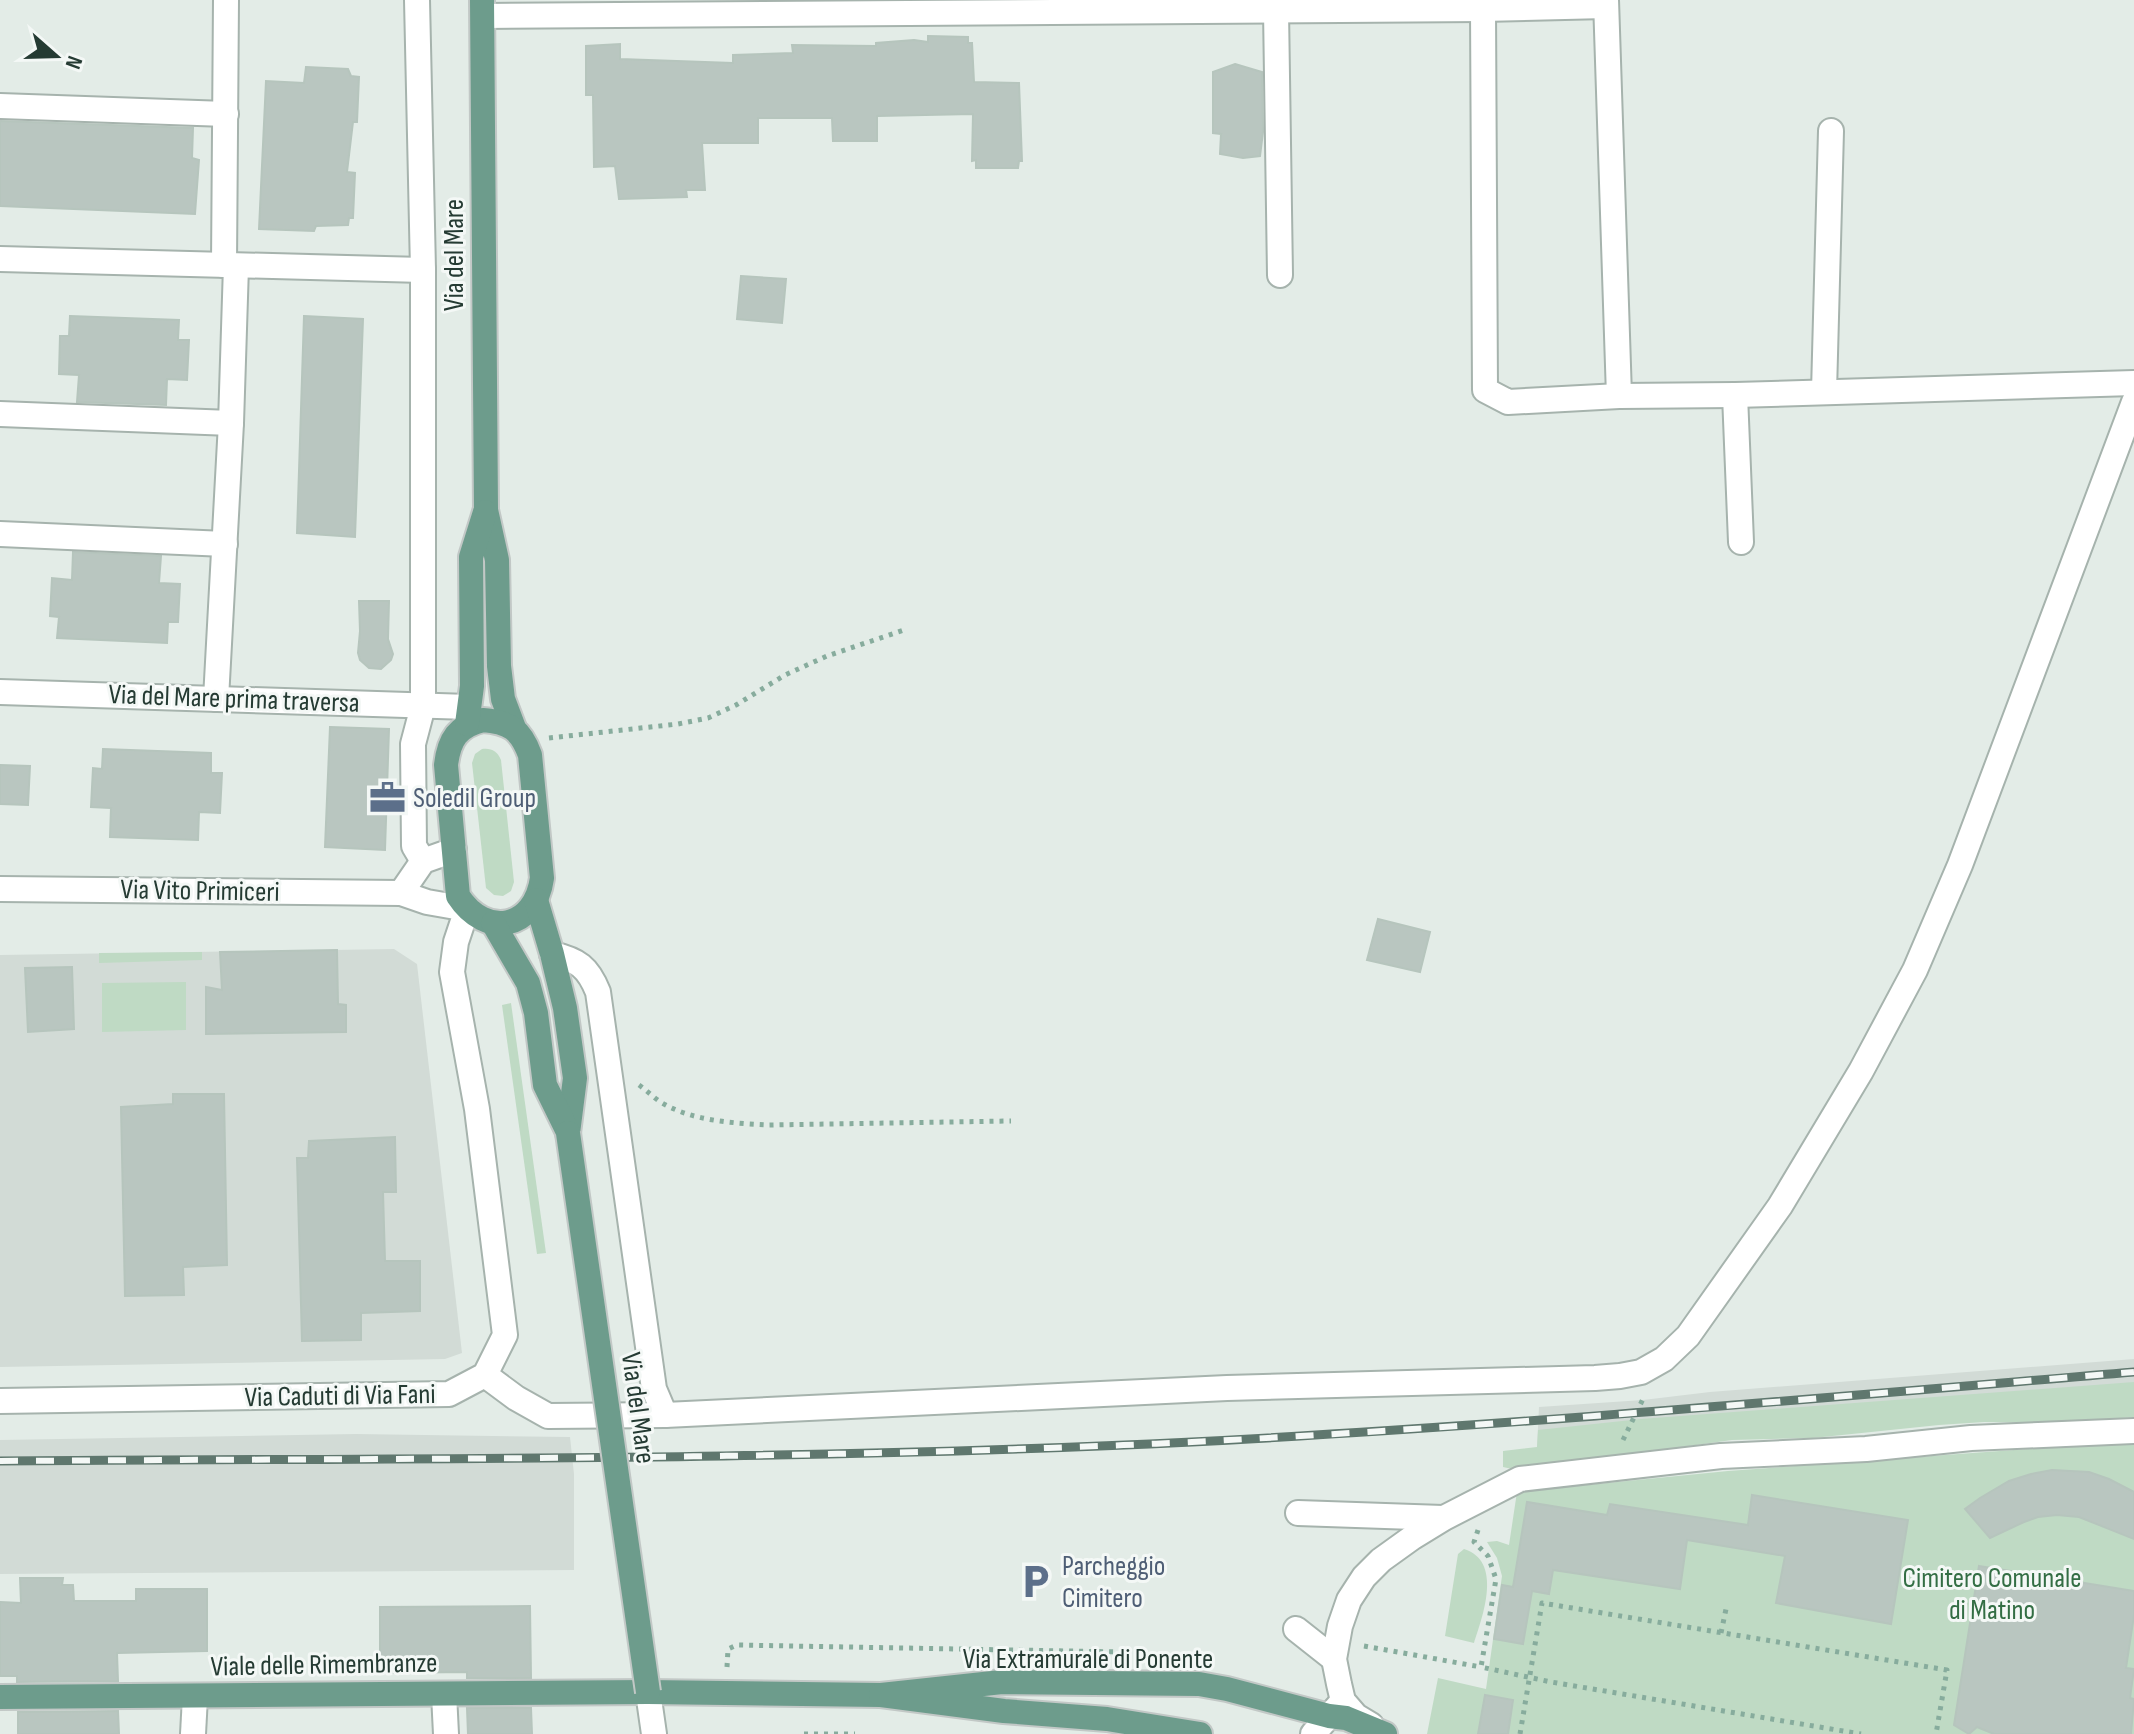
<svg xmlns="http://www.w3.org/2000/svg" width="2134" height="1734" viewBox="0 0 2134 1734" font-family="'Sofia Sans Condensed',sans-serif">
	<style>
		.built { fill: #d2dbd6 }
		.green { fill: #bfdac4 }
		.building { fill: #b9c6c0; stroke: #b6c5bd; stroke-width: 2 }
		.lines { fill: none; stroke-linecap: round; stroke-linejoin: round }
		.minor-casing { stroke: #a6b3ad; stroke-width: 28 }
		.major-casing { stroke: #c2c8c6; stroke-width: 28 }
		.path { stroke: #87ac9d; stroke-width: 5; stroke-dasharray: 4 6; stroke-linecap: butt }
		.minor { stroke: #fff; stroke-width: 24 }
		.major { stroke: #6d9c8c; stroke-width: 24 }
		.rail-casing { stroke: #5f776e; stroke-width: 9 }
		.rail { stroke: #f4f8f6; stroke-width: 6; stroke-dasharray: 18; stroke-linecap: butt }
		.major-bridge-casing { stroke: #c2c8c6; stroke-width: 28; stroke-linecap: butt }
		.major-bridge { stroke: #6d9c8c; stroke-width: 24 }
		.labels { text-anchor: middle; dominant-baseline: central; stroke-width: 6; stroke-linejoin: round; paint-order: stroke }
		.street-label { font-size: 28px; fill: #253b33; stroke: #f4f8f6 }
		.service-label { font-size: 28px; fill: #4e5e75; stroke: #f4f8f6; text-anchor: start }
		.park-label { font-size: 28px; fill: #336e44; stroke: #f4f8f6 }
	</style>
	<rect width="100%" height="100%" fill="#e3ece7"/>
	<g class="built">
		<path d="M 394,949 L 417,964 L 462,1353 L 445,1359 L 0,1367 L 0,955 Z"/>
		<path d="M 2134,1359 L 2134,1398 L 1537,1448 L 1539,1407 L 1643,1400 L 1710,1392 Z"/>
		<path d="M 356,1434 L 570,1437 L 574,1474 L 574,1570 L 0,1574 L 0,1440 Z"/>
	</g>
	<g class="green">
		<path d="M 482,749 C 492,748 497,751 501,760 L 514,882 L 511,891 L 503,896 L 494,895 L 486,888 L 472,763 L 475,754 Z"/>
		<path d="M 202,952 L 202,960 L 99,963 L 99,953 Z"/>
		<path d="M 186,982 L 186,1030 L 102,1032 L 102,983 Z"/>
		<path d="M 511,1003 L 546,1253 L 537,1254 L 502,1005 Z"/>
		<path d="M 2134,1382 L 2134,1417 L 2061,1423 L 1984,1422 L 1939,1425 L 1813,1438 L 1732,1440 L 1517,1470 L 1503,1467 L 1503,1451 L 1537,1447 L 1538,1430 L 1641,1419 Z"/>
		<path d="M 2134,1441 L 2134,1734 L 1427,1734 L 1438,1678 L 1486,1689 L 1502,1576 L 1497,1558 L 1487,1542 L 1497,1541 L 1509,1545 L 1517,1492 L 1728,1471 Z"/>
		<path d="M 1464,1549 C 1503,1561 1483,1616 1474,1643 L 1445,1636 L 1458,1554 Z"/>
	</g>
	<g class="building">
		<path d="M 928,36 L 968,37 L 968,43 L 972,43 L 974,82 L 1019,83 L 1022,161 L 1019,161 L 1018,168 L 976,168 L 976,160 L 972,161 L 973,114 L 877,116 L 877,141 L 833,141 L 832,118 L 758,118 L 758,143 L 702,143 L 705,190 L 686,190 L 687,197 L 619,199 L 615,166 L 594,167 L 593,95 L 586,95 L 586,46 L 620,44 L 620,59 L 733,63 L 733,55 L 793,53 L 792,45 L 876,46 L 876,43 L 914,40 L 928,42 Z"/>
		<path d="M 1235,64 L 1262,72 L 1263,132 L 1260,156 L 1243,158 L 1220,154 L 1221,134 L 1213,133 L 1213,72 Z"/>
		<path d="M 306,67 L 348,69 L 351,76 L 359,77 L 357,122 L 353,122 L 347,172 L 355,173 L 353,218 L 349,218 L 348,225 L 316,226 L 314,231 L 259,229 L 266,81 L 304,83 Z"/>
		<path d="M 0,121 L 193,128 L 192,158 L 199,160 L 195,214 L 0,206 Z"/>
		<path d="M 741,276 L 786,279 L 782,323 L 737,319 Z"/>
		<path d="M 70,316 L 179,320 L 178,340 L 189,340 L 187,380 L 167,379 L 166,405 L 77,402 L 79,375 L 59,374 L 60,336 L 69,336 Z"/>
		<path d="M 304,316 L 363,319 L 355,537 L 297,533 Z"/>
		<path d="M 73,552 L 161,556 L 159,583 L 180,584 L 178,622 L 168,622 L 167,643 L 57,638 L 59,617 L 50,616 L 52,578 L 72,580 Z"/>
		<path d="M 359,601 L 389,601 L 388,639 L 393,654 L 391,660 L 381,669 L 369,668 L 360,660 L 358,653 L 360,631 Z"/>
		<path d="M 330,727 L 389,729 L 385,850 L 325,847 Z"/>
		<path d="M 103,749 L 211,753 L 211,773 L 222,773 L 220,813 L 199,812 L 198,840 L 110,837 L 111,808 L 91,807 L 93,768 L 102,769 Z"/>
		<path d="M 0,765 L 30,766 L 28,805 L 0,804 Z"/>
		<path d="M 1378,919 L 1430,932 L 1420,972 L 1367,960 Z"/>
		<path d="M 337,950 L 338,1004 L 346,1005 L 346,1032 L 206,1034 L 206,987 L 222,990 L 220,952 Z"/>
		<path d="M 72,967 L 74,1029 L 28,1032 L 25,968 Z"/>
		<path d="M 173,1094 L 224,1094 L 227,1265 L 183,1267 L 184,1295 L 125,1296 L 121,1107 L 173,1104 Z"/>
		<path d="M 395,1137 L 396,1192 L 383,1192 L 385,1261 L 420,1261 L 420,1311 L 361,1313 L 361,1340 L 302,1341 L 297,1158 L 308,1158 L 309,1141 Z"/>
		<path d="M 2052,1470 L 2089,1472 L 2109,1479 L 2134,1492 L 2134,1539 L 2079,1517 L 2057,1515 L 2038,1517 L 2024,1522 L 1990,1538 L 1965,1509 L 1980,1498 L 2009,1481 L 2031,1474 Z"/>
		<path d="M 1752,1495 L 1908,1520 L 1891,1624 L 1776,1603 L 1785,1556 L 1687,1540 L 1680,1589 L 1553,1570 L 1549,1594 L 1532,1591 L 1523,1644 L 1494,1639 L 1502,1585 L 1513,1587 L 1527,1502 L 1607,1515 L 1610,1504 L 1748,1525 Z"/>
		<path d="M 1979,1566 L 2134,1591 L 2134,1615 L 2126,1668 L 2134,1669 L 2130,1698 L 2134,1699 L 2131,1734 L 1994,1734 L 1977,1727 L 1969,1734 L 1954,1725 Z"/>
		<path d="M 20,1578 L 63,1578 L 62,1585 L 73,1585 L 74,1601 L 136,1601 L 136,1589 L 207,1589 L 207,1651 L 117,1653 L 118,1681 L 17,1682 L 17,1676 L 0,1676 L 0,1602 L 21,1603 Z"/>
		<path d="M 530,1606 L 531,1678 L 467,1678 L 467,1672 L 380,1673 L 380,1607 Z"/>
		<path d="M 1485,1695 L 1513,1700 L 1508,1734 L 1478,1734 Z"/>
		<path d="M 467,1708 L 531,1708 L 532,1734 L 468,1734 Z"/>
		<path d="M 118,1711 L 119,1734 L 18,1734 L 18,1712 Z"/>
	</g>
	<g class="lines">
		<defs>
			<g id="minor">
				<path d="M 417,0 L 423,270 L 423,706 L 413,744 L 414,846 L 423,861"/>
				<path d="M 1606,0 L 1619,396"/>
				<path d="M 1483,9 L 1485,390 L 1508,402 L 1619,396 L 1735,395 L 2134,383"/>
				<path d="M 1276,10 L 1280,275"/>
				<path d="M 483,16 L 1483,9 L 1606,6"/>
				<path d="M 0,106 L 226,114"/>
				<path d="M 0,259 L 423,270"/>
				<path d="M 224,265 L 226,0"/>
				<path d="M 1824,392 L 1831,131"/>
				<path d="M 1735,395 L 1741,542"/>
				<path d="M 0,414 L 231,423"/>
				<path d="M 0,534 L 225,544"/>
				<path d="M 0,692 L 469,707"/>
				<path d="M 216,699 L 231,423 L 236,266"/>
				<path d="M 0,889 L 401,893"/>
				<path d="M 552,954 C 578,960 588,967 598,992 L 654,1389 L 665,1415"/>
				<path d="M 485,1375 L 516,1398 L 548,1416 L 665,1415 L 1227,1388 L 1595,1378 L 1620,1376 L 1641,1372 L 1664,1359 L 1688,1336 L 1780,1206 L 1861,1071 L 1915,970 L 1960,865 L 2134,402"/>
				<path d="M 0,1401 L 449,1394 L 485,1375 L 505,1335 L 477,1109 L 452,972 L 456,942 L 467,909 L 427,902 L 401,893 L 423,861 L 454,850"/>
				<path d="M 1298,1513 L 1443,1518"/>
				<path d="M 1296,1629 L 1334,1659"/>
				<path d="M 648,1692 L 654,1734"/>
				<path d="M 444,1694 L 446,1734"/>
				<path d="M 1371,1725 L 1356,1716 L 1343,1701 L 1339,1684 L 1334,1659 L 1340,1626 L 1349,1600 L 1364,1577 L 1381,1560 L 1413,1537 L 1444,1518 L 1520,1479 L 1721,1456 L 1866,1449 L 1971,1438 L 2134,1431"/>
				<path d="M 193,1734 L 195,1697"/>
				<path d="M 1313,1734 L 1341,1703"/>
			</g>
			<g id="major">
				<path d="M 482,0 L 486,510 L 497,560 L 499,666 L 503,699 L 514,728"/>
				<path d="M 483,720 C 510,722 521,730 530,755 L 542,878 C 535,929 486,939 458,896 L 446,765 C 449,739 458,726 483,720 Z"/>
				<path d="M 467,724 L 472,686 L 471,557 L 485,512"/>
				<path d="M 536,900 L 552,954 L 565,1008 L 575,1078 L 568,1133"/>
				<path d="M 493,923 L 528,983 L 536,1013 L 545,1085 L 568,1132"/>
				<path d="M 0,1697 L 648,1692 L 881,1695"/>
				<path d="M 1200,1734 L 1107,1719 L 1004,1711 L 881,1695 L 1002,1682 L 1199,1684 L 1227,1689 L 1329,1716 L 1346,1718 L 1385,1734"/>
			</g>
		</defs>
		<use href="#minor" class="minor-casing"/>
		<use href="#major" class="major-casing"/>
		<g class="path">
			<path d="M 549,738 L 678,724 L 708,718 L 736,705 L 785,675 L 827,656 L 904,630"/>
			<path d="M 639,1085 C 646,1090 652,1096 659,1101 C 690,1121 732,1123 768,1125 L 1011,1121"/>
			<path d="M 1623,1440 L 1643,1399"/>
			<path d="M 1478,1530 L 1474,1542 L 1488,1556 L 1496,1579 L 1481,1667 L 1551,1682 L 1861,1734"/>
			<path d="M 1721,1633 L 1726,1609"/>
			<path d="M 1364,1646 L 1481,1667"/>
			<path d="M 727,1667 L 728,1649 L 737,1645 L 1123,1652"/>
			<path d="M 804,1734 L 855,1734"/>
			<path d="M 1520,1734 L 1542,1603 L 1947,1670 L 1936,1734"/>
		</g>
		<use href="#minor" class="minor"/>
		<use href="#major" class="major"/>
		<defs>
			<path id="rail" d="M 0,1461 C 397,1458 795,1461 1192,1442 C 1506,1426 1820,1398 2134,1372"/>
		</defs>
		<use href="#rail" class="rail-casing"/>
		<use href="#rail" class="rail"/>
		<defs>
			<path id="major-bridge" d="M 568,1133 L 648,1692"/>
		</defs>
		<use href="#major-bridge" class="major-bridge-casing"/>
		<use href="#major-bridge" class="major-bridge"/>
	</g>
	<defs>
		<symbol id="office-bare" viewBox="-9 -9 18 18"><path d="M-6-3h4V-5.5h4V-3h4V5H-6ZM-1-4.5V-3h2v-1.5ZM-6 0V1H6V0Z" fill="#5c6f8a" stroke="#f4f8f6" stroke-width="2.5" paint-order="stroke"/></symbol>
		<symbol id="parking-bare" viewBox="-9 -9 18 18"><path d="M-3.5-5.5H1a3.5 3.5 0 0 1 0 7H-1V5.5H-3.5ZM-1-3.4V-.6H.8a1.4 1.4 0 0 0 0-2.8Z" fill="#5c6f8a" stroke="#f4f8f6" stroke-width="2.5" paint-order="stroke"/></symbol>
	</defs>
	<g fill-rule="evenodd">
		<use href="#office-bare" x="362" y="772" width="51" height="51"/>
		<use href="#parking-bare" x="1010" y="1556" width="51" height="51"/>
	</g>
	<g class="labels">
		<g class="street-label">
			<text transform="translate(454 255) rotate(-90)">Via del Mare</text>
			<text transform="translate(234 699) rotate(2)">Via del Mare prima traversa</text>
			<text transform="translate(200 891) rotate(1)">Via Vito Primiceri</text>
			<text transform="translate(340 1396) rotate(-1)">Via Caduti di Via Fani</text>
			<text transform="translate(638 1408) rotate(82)">Via del Mare</text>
			<text x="1088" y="1659">Via Extramurale di Ponente</text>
			<text transform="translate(324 1665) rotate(-1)">Viale delle Rimembranze</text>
		</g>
		<g class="service-label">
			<text x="413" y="798">Soledil Group</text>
			<text x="1062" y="1566">Parcheggio<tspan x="1062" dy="32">Cimitero</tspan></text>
		</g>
		<g class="park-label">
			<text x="1992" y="1578">Cimitero Comunale<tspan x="1992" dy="32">di Matino</tspan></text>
		</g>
	</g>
	<g transform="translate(56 56) rotate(110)" stroke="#f4f8f6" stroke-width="6" paint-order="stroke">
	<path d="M0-6L14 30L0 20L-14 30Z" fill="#253b33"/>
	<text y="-12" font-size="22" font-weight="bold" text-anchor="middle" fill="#253b33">N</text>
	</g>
</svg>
